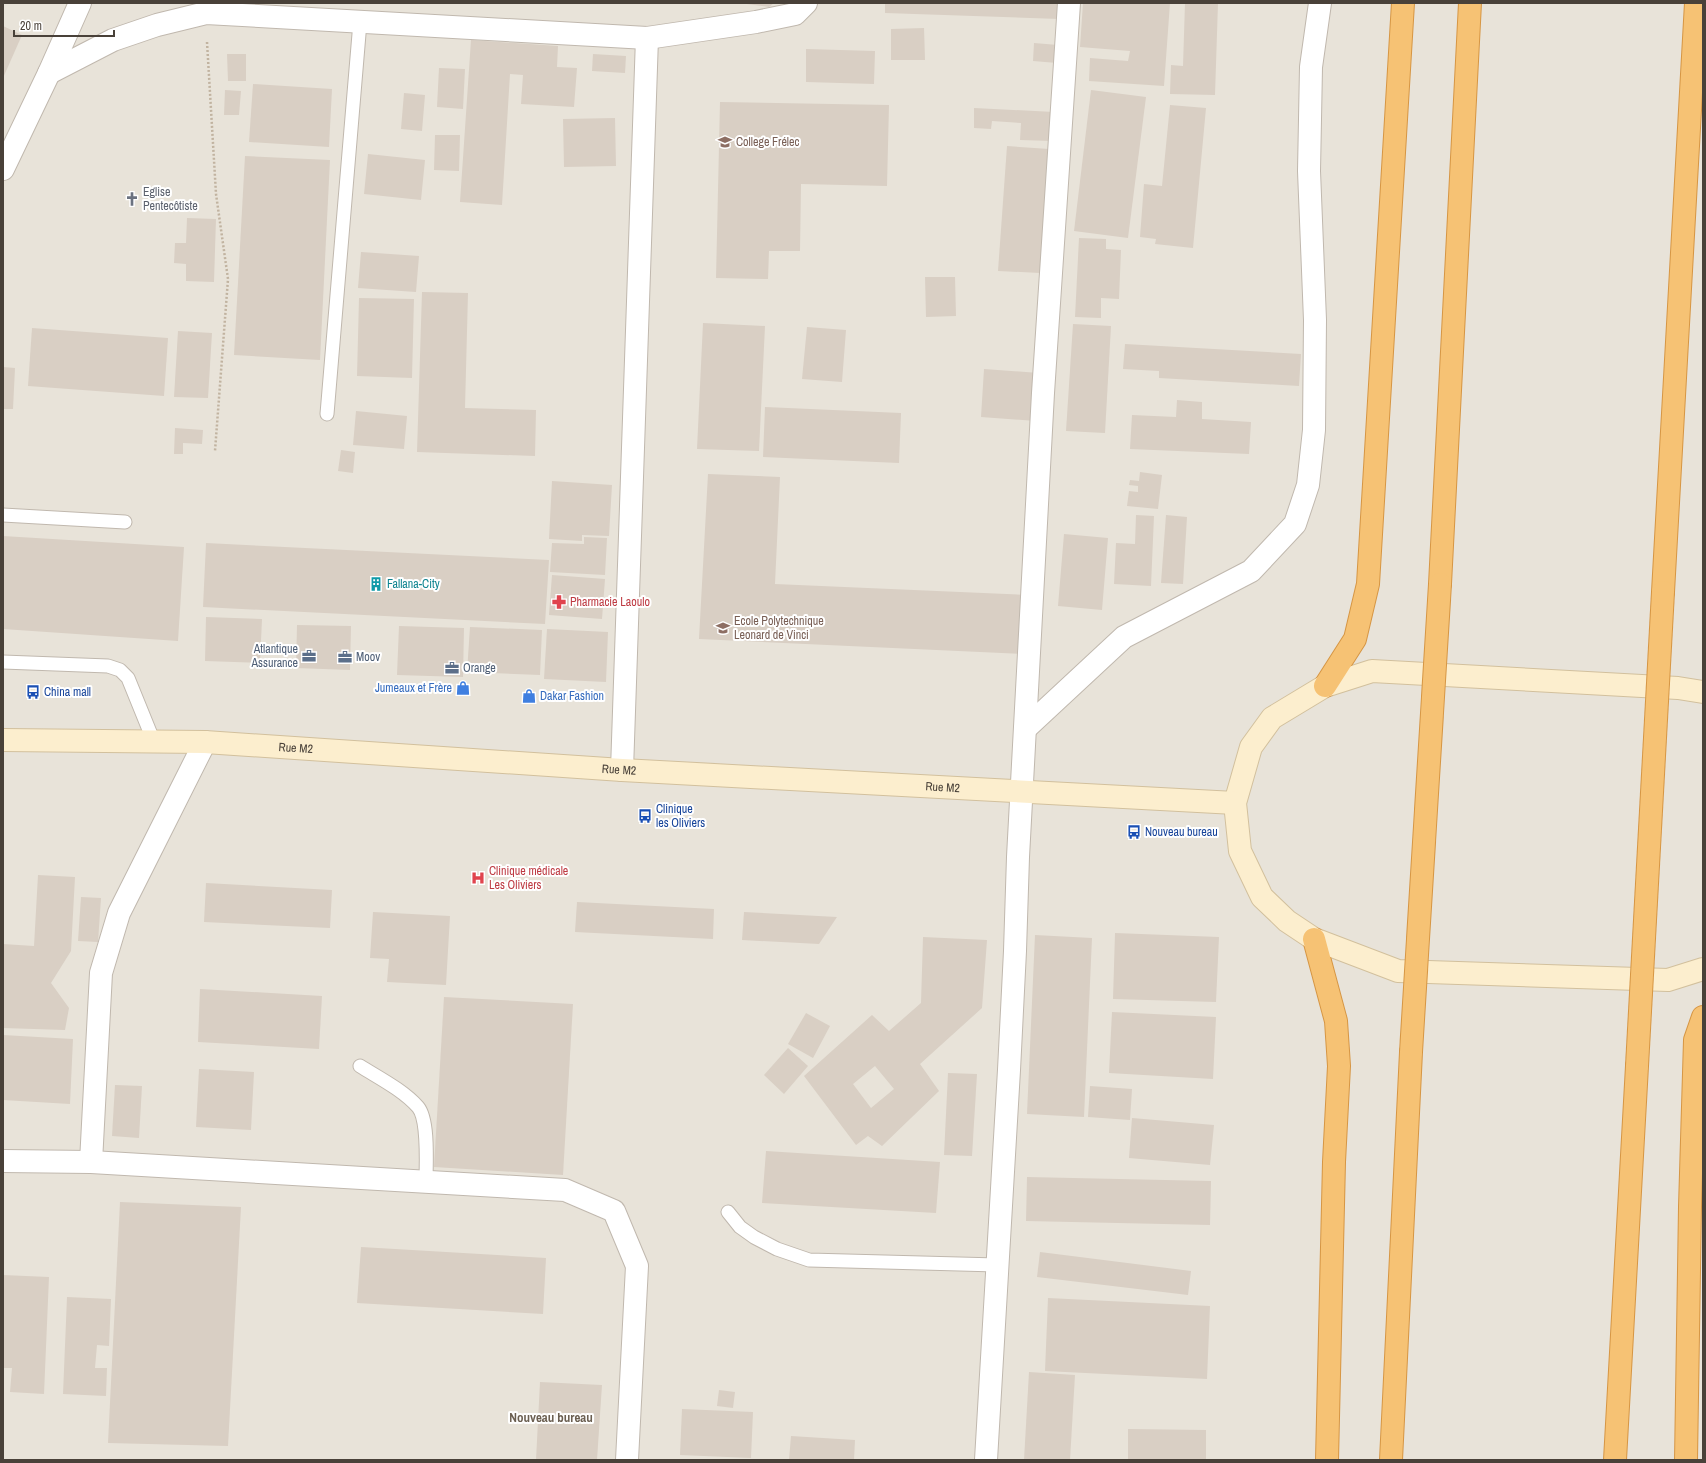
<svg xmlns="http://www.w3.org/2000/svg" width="1706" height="1463" viewBox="0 0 1706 1463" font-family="'Archivo Narrow',sans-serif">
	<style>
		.residential { fill: #e8e3d9 }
		.building { fill: #d9cfc4; fill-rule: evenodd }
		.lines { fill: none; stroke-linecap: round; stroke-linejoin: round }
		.service-casing { stroke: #c0b8ae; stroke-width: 15 }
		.minor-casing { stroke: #c0b8ae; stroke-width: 24 }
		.secondary-casing { stroke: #d2c09d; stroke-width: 24 }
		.motorway-casing { stroke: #d69644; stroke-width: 24 }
		.path { stroke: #c1b3a0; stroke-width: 2.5; stroke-dasharray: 2 2; stroke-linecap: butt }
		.service { stroke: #fff; stroke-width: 13 }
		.minor { stroke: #fff; stroke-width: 22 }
		.secondary { stroke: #fceece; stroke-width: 22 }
		.motorway { stroke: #f6c274; stroke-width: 22 }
		.motorway-bridge-casing { stroke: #d69644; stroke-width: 24; stroke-linecap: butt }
		.motorway-bridge { stroke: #f6c274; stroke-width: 22 }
		.labels { text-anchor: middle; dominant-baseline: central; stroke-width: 4; stroke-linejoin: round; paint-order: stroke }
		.education-label { font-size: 12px; fill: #785e54; stroke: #fff; text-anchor: start }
		.worship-label { font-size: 12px; fill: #5b616d; stroke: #fff; text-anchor: start }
		.culture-label { font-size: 12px; fill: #0d838f; stroke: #fff; text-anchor: start }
		.health-label { font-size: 12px; fill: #be3a42; stroke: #fff; text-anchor: start }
		.service-label { font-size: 12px; fill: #4e5e75; stroke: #fff; text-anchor: start }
		.shop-label { font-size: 12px; fill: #366cbe; stroke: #fff; text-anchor: end }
		.transit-label { font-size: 12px; fill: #164399; stroke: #fff; text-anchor: start }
		.street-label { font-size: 12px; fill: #494139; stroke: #fff }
		.neighbourhood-label { font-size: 13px; font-weight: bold; fill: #6b5f51; stroke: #fff }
	</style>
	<rect width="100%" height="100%" fill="#f5f1eb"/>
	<rect class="residential" x="3" y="3" width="1700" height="1457"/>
	<g class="building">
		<path d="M 739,3 L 774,3 L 769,7 Z"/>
		<path d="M 885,3 L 1060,3 L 1059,19 L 885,13 Z"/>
		<path d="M 1083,3 L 1170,3 L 1164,86 L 1089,81 L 1090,58 L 1128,61 L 1130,51 L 1080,47 Z"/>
		<path d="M 1185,3 L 1218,3 L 1215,95 L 1170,94 L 1171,65 L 1183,66 Z"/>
		<path d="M 3,26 L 22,35 L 3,78 Z"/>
		<path d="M 924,28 L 925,60 L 891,60 L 891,29 Z"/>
		<path d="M 471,40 L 558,46 L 557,67 L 577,68 L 574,107 L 521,104 L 523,75 L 510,74 L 502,205 L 460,202 Z"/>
		<path d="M 1034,43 L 1058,45 L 1057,63 L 1033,61 Z"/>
		<path d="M 806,49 L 875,51 L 874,84 L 806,82 Z"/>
		<path d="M 227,54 L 246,54 L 246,81 L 228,81 Z"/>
		<path d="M 593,54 L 626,56 L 625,73 L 592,71 Z"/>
		<path d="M 439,68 L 465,69 L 463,109 L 437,107 Z"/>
		<path d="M 253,84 L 332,89 L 329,147 L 249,142 Z"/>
		<path d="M 225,90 L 241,91 L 239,115 L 224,115 Z"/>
		<path d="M 1091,90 L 1146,97 L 1128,238 L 1074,231 Z"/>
		<path d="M 404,93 L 425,95 L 422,131 L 401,129 Z"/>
		<path d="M 720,102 L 889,105 L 887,186 L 801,184 L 800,251 L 769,251 L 768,279 L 716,278 Z"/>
		<path d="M 1170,105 L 1206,108 L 1193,248 L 1155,244 L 1156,239 L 1140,237 L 1144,184 L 1162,186 Z"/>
		<path d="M 974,108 L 1054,112 L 1053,141 L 1020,140 L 1021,123 L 992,121 L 991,129 L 974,128 Z"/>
		<path d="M 615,118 L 616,166 L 564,167 L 563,119 Z"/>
		<path d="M 435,135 L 460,135 L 459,171 L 434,170 Z"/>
		<path d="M 1007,146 L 1049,149 L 1040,273 L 998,271 Z"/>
		<path d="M 368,154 L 425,160 L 421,200 L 364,194 Z"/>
		<path d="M 245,156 L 330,160 L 320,360 L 234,355 Z"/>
		<path d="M 187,218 L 216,219 L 214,282 L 186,281 L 186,264 L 174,263 L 175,243 L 186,243 Z"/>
		<path d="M 1079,238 L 1106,239 L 1106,249 L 1121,250 L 1119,299 L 1101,298 L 1101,318 L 1075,317 Z"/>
		<path d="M 361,252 L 419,256 L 416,292 L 358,288 Z"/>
		<path d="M 925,277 L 955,277 L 956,316 L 926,317 Z"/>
		<path d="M 422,292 L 468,293 L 465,408 L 536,410 L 535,456 L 417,452 Z"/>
		<path d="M 359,298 L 414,299 L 412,378 L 357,376 Z"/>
		<path d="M 703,323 L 765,326 L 759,451 L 697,449 Z"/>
		<path d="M 1073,324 L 1111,326 L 1105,433 L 1066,431 Z"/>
		<path d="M 807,327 L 846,330 L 842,382 L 802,379 Z"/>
		<path d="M 32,328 L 168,338 L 164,396 L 28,386 Z"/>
		<path d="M 178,331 L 212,333 L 208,398 L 174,397 Z"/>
		<path d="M 1125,344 L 1301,354 L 1299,386 L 1159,378 L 1159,371 L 1123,369 Z"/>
		<path d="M 3,367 L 15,368 L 13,409 L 3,409 Z"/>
		<path d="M 984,369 L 1039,373 L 1036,421 L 981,417 Z"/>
		<path d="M 1177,400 L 1202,402 L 1202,419 L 1251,422 L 1249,454 L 1130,449 L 1132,415 L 1176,417 Z"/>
		<path d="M 765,407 L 901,413 L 899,463 L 763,457 Z"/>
		<path d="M 356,411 L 407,416 L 404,449 L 353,445 Z"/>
		<path d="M 175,428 L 203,430 L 202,444 L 183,443 L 183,454 L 174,454 Z"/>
		<path d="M 341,450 L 355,452 L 353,473 L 338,471 Z"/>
		<path d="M 1140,472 L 1162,475 L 1158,509 L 1127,506 L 1129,491 L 1138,492 L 1138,486 L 1129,485 L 1130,480 L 1139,481 Z"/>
		<path d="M 708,474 L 780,477 L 775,584 L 1028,595 L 1026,654 L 699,639 Z"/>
		<path d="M 552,481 L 612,485 L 609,536 L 582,535 L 582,541 L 549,539 Z"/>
		<path d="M 1136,515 L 1154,516 L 1151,586 L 1114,584 L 1116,543 L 1135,544 Z"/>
		<path d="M 1166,515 L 1187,517 L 1183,584 L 1161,583 Z"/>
		<path d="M 1064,534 L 1108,538 L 1102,610 L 1058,606 Z"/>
		<path d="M 3,536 L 184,547 L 178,641 L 3,629 Z"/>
		<path d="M 584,537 L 607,538 L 605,575 L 550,572 L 552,543 L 584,544 Z"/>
		<path d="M 206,543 L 549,560 L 545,624 L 203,607 Z"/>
		<path d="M 552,575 L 605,579 L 602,619 L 549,615 Z"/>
		<path d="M 206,617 L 262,619 L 260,663 L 205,661 Z"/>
		<path d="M 297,625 L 351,626 L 350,670 L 296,668 Z"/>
		<path d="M 399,626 L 464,628 L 463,677 L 397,675 Z"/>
		<path d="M 470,627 L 542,630 L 540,675 L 467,672 Z"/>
		<path d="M 547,629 L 608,632 L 606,682 L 544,679 Z"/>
		<path d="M 38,875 L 75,877 L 71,951 L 51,983 L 69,1008 L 65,1030 L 3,1028 L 3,944 L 34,946 Z"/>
		<path d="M 206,883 L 332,890 L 330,928 L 204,922 Z"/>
		<path d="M 81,897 L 101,898 L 98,942 L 78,941 Z"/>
		<path d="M 577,902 L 714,909 L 713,939 L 575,932 Z"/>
		<path d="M 373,912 L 450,916 L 446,985 L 387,982 L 389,959 L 370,958 Z"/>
		<path d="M 744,912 L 837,917 L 819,944 L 742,940 Z"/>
		<path d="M 1115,933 L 1219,937 L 1216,1002 L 1113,999 Z"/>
		<path d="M 1035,935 L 1092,938 L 1084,1117 L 1027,1114 Z"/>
		<path d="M 923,937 L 987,940 L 982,1008 L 920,1064 L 939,1091 L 882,1146 L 868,1136 L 856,1145 L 804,1076 L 872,1015 L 889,1031 L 921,1003 ZM 875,1066 L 894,1089 L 871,1108 L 853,1084 Z"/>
		<path d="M 200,989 L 322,996 L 319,1049 L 198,1042 Z"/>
		<path d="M 444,997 L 573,1004 L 563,1175 L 434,1167 Z"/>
		<path d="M 1112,1012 L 1216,1017 L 1213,1079 L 1109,1073 Z"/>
		<path d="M 806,1013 L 830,1026 L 813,1058 L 788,1044 Z"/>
		<path d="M 3,1035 L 73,1039 L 70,1104 L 3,1100 Z"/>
		<path d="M 788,1048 L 808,1066 L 784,1094 L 764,1075 Z"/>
		<path d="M 199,1069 L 254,1072 L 251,1130 L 196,1127 Z"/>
		<path d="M 948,1073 L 977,1074 L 972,1156 L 944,1155 Z"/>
		<path d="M 115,1085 L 142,1086 L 139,1138 L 112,1136 Z"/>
		<path d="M 1090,1086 L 1132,1089 L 1130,1120 L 1088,1117 Z"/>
		<path d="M 1132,1118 L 1214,1125 L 1210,1165 L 1129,1158 Z"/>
		<path d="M 766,1151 L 940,1162 L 936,1213 L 762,1203 Z"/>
		<path d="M 1027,1177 L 1211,1181 L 1210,1225 L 1026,1221 Z"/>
		<path d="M 120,1202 L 241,1207 L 228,1446 L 108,1443 Z"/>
		<path d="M 361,1247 L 546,1258 L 543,1314 L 357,1303 Z"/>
		<path d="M 1040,1252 L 1191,1271 L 1188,1295 L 1037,1277 Z"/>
		<path d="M 3,1275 L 49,1277 L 44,1394 L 10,1392 L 12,1368 L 3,1368 Z"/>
		<path d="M 67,1297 L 111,1299 L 109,1346 L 97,1345 L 95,1368 L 107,1368 L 106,1396 L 63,1394 Z"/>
		<path d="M 1048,1298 L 1210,1306 L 1207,1379 L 1045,1371 Z"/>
		<path d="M 1029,1372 L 1075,1375 L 1070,1460 L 1024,1460 Z"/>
		<path d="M 540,1382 L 602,1385 L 597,1460 L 536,1460 Z"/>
		<path d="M 719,1390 L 735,1392 L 733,1408 L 717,1406 Z"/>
		<path d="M 682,1409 L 753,1412 L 751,1458 L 680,1455 Z"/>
		<path d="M 1128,1429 L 1206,1430 L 1206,1460 L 1128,1460 Z"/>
		<path d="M 791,1436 L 855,1440 L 854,1460 L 789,1460 Z"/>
	</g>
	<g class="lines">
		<defs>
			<g id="service">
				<path d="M 327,414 L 360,22"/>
				<path d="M 3,515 L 125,522"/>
				<path d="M 3,662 L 108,666 L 120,670 L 128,678 L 154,742"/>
				<path d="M 360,1066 C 379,1078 403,1090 418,1107 C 429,1120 426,1165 426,1182"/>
				<path d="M 728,1212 L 740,1227 L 754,1237 L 777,1249 L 809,1260 L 997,1265"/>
			</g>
			<g id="minor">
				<path d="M 49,73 L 113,40 L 157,25 L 206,13 L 647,38 L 756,22 L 795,14 L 806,3"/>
				<path d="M 3,169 L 49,73 L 80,3"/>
				<path d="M 1025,729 L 1124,637 L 1251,571 L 1295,524 L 1308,485 L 1314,430 L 1315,320 L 1309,171 L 1311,67 L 1320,3"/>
				<path d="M 622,770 L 647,38"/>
				<path d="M 3,1161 L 91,1162 L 565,1190 L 614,1211 L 637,1266 L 627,1460"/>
				<path d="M 91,1162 L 101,973 L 119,913 L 205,742"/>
				<path d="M 986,1460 L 1009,1070 L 1015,951 L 1018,857 L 1043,393 L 1069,3"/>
			</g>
			<g id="secondary">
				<path d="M 1703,692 L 1678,688 L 1372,671 L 1325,686 L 1272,718 L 1251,747 L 1235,803 L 1240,851 L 1262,897 L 1287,921 L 1314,939 L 1398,971 L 1668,980 L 1703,969"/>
				<path id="s1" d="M 3,740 L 205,742 L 622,770 L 1235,803"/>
			</g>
			<g id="motorway">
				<path d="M 1440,584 L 1470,3"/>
				<path d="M 1663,592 L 1696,3"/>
				<path d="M 1325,686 L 1355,639 L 1368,584 L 1403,3"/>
				<path d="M 1314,939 L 1336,1021 L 1339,1066 L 1334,1162 L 1327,1460"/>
				<path d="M 1391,1460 L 1411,1052"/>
				<path d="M 1615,1460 L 1637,1066"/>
				<path d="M 1686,1460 L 1690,1207 L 1695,1040 L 1703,1017"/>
			</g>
		</defs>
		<use href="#service" class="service-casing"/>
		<use href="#minor" class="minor-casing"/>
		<use href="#secondary" class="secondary-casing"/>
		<use href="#motorway" class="motorway-casing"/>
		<path class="path" d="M 207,42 L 216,194 L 228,279 L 215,451"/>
		<use href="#service" class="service"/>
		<use href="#minor" class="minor"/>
		<use href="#secondary" class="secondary"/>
		<use href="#motorway" class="motorway"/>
		<defs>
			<g id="motorway-bridge">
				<path d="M 1411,1052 L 1440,584"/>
				<path d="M 1637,1066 L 1663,592"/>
			</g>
		</defs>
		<use href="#motorway-bridge" class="motorway-bridge-casing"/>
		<use href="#motorway-bridge" class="motorway-bridge"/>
	</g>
	<defs>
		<symbol id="school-bare" viewBox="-9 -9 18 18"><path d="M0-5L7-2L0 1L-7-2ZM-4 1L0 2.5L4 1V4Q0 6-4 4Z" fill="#8d6e63" stroke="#fff" stroke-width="2.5" paint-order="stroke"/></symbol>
		<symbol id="church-bare" viewBox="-9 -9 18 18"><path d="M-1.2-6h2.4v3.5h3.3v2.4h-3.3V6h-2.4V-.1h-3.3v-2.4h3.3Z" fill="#6b7280" stroke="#fff" stroke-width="2.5" paint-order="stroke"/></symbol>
		<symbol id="building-bare" viewBox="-9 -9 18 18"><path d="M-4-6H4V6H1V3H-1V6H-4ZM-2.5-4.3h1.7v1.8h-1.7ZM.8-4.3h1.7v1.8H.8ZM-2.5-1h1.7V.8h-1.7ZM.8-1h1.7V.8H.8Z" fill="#0f9aa8" stroke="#fff" stroke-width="2.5" paint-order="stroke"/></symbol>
		<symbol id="pharmacy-bare" viewBox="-9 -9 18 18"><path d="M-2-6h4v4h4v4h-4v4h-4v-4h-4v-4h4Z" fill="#e0444e" stroke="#fff" stroke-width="2.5" paint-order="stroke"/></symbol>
		<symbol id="university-bare" viewBox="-9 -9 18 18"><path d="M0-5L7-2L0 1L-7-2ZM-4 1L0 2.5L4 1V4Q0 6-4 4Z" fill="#8d6e63" stroke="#fff" stroke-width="2.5" paint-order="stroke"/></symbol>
		<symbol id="office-bare" viewBox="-9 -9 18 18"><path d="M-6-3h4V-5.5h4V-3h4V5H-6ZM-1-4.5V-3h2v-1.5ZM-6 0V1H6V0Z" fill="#5c6f8a" stroke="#fff" stroke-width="2.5" paint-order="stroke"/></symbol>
		<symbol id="shop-bare" viewBox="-9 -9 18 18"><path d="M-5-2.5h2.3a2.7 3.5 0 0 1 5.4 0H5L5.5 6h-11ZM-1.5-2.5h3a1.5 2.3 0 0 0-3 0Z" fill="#3f7fe0" stroke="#fff" stroke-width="2.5" paint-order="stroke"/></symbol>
		<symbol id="bus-bare" viewBox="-9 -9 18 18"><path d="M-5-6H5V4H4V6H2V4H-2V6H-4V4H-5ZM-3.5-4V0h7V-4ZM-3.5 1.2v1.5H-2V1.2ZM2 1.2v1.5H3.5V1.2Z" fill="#1a4fb4" stroke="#fff" stroke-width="2.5" paint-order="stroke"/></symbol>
		<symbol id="hospital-bare" viewBox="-9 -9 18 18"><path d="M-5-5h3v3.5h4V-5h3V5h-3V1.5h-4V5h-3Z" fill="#e0444e" stroke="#fff" stroke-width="2.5" paint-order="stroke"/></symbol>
	</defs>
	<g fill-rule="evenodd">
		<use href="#school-bare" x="715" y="132" width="20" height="20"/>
		<use href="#church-bare" x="122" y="189" width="20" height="20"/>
		<use href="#building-bare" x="366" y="574" width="20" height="20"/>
		<use href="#pharmacy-bare" x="549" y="592" width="20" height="20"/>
		<use href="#university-bare" x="713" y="618" width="20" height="20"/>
		<use href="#office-bare" x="299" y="646" width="20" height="20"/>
		<use href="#office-bare" x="335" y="647" width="20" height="20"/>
		<use href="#office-bare" x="442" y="658" width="20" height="20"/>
		<use href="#shop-bare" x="453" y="678" width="20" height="20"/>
		<use href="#bus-bare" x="23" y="682" width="20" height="20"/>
		<use href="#shop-bare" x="519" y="686" width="20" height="20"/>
		<use href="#bus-bare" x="635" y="806" width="20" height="20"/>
		<use href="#bus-bare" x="1124" y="822" width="20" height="20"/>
		<use href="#hospital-bare" x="468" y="868" width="20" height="20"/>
	</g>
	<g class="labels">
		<g class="education-label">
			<text x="736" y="142">College Frélec</text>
			<text x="734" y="621">Ecole Polytechnique<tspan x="734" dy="14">Leonard de Vinci</tspan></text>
		</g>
		<g class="worship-label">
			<text x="143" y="192">Eglise<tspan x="143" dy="14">Pentecôtiste</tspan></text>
		</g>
		<g class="culture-label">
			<text x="387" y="584">Fallana-City</text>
		</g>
		<g class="health-label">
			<text x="570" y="602">Pharmacie Laoulo</text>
			<text x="489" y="871">Clinique médicale<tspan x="489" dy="14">Les Oliviers</tspan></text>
		</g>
		<g class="service-label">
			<text x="298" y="649" text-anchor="end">Atlantique<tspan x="298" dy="14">Assurance</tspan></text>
			<text x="356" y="657">Moov</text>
			<text x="463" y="668">Orange</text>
		</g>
		<g class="shop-label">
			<text x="452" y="688">Jumeaux et Frère</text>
			<text x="540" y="696" text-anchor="start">Dakar Fashion</text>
		</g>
		<g class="transit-label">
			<text x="44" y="692">China mall</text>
			<text x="656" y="809">Clinique<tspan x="656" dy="14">les Oliviers</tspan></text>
			<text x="1145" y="832">Nouveau bureau</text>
		</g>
		<g class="street-label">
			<text stroke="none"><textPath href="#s1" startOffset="293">Rue M2</textPath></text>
			<text stroke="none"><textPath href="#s1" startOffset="617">Rue M2</textPath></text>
			<text stroke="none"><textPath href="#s1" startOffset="941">Rue M2</textPath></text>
		</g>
		<g class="neighbourhood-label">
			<text x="551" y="1417">Nouveau bureau</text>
		</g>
	</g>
	<rect width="1706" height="1463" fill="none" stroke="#494139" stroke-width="8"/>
	<path d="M14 30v6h100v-6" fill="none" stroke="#494139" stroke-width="2"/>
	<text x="20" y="30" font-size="12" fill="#494139" stroke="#ffffff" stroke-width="3" paint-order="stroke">20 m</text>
</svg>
